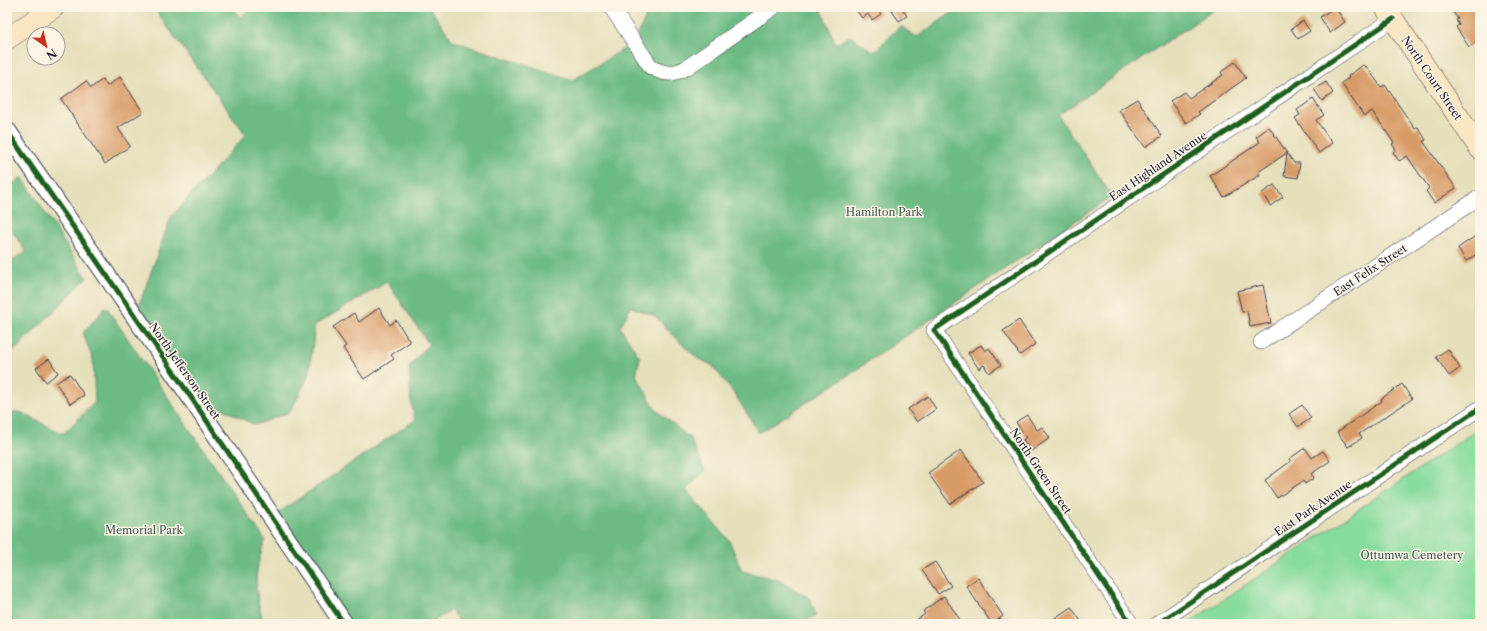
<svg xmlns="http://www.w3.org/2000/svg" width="1487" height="631" viewBox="0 0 1487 631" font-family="'Libre Caslon Text',serif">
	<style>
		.green { fill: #87db9d; stroke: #547e6c }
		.forest { fill: #6dbb84; stroke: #486e60 }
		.building { fill: #d89b68 }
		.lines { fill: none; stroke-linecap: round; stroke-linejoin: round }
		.minor-casing { stroke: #3f3e4e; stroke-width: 16 }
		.tertiary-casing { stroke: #3f3e4e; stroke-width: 20 }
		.secondary-casing { stroke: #3f3e4e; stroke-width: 22 }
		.minor { stroke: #fff; stroke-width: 15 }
		.tertiary { stroke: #fff; stroke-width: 18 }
		.secondary { stroke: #fbe6c4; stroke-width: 21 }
		.cycleway-casing { stroke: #fcf5e5; stroke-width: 8 }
		.cycleway { stroke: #1b5e20; stroke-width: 5 }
		.labels { text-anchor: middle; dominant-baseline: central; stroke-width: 3; stroke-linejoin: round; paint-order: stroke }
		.street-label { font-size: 11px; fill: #22223b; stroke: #fcf5e5 }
		.park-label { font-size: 11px; fill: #405a58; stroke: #fcf5e5 }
	</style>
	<rect width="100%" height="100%" fill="#fcf5e5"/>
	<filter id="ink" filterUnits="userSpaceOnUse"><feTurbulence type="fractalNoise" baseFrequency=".025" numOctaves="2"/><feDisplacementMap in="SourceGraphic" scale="8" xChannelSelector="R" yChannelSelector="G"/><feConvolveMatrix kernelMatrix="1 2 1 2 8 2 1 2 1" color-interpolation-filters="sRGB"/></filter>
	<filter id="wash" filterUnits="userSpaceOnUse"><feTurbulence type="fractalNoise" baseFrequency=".012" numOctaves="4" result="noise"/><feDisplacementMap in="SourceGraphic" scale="16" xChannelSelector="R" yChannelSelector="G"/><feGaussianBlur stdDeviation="0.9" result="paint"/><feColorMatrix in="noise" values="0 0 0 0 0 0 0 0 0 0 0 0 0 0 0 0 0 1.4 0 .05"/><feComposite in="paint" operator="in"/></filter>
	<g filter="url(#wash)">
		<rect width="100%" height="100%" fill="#e6dfbb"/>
		<path class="green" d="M 1480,428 L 1480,624 L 1187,624 Z"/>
		<g class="forest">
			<path d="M 153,7 L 232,7 L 240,17 L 254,7 L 429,7 L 453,41 L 573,80 L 635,42 L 646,16 L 659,7 L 820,7 L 836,44 L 850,36 L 874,52 L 900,26 L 917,37 L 960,7 L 1218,7 L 1058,115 L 1112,196 L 844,378 L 759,433 L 736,396 L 712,365 L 697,358 L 673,335 L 655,316 L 631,307 L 620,327 L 640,358 L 636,375 L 656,410 L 690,438 L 705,471 L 686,490 L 729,540 L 742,571 L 778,580 L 810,598 L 816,615 L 802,624 L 461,624 L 451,610 L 430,624 L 344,624 L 272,517 L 415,420 L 411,401 L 409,367 L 429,344 L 387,282 L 315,325 L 309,375 L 290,412 L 255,425 L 186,390 L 135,316 L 171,217 L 246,135 Z"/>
			<path d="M 22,177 L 87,278 L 16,349 L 7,355 L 7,264 L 26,252 L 7,223 L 7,189 Z"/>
			<path d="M 106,307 L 265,540 C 253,574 254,591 264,624 L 7,624 L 7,413 L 20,412 L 63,434 L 95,402 L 93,360 L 83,333 Z"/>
		</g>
		<g id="blocks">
			<g class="building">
				<path d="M 854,7 L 879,7 L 877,8 L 881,14 L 872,20 L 868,14 L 862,18 Z"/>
				<path d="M 897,7 L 901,7 L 907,16 L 899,21 L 892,11 Z"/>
				<path d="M 1335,7 L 1345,22 L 1330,33 L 1320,17 Z"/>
				<path d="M 1449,7 L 1480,7 L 1480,39 L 1469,47 L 1456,27 L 1459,25 L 1456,20 L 1458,19 Z"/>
				<path d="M 1303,21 L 1310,31 L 1298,39 L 1291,29 Z"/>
				<path d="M 1235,62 L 1246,78 L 1198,112 L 1200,114 L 1186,123 L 1170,101 L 1184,92 L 1189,98 L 1223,75 L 1221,72 Z"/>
				<path d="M 1363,65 L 1365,67 L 1366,66 L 1381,87 L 1385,85 L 1415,129 L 1418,127 L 1426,140 L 1423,141 L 1456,188 L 1434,203 L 1426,191 L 1429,188 L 1407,156 L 1399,161 L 1393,152 L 1396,150 L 1392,144 L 1394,143 L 1372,111 L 1364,116 L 1341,83 L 1349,78 L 1348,76 Z"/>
				<path d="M 120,77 L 143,112 L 118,128 L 130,146 L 105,164 L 61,99 L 86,81 L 91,88 L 103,79 L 107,86 Z"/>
				<path d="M 1326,82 L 1333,93 L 1322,101 L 1314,89 Z"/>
				<path d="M 1137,99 L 1162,136 L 1145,147 L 1119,110 Z"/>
				<path d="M 1313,99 L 1324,115 L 1316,120 L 1332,143 L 1319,153 L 1295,118 L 1300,115 L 1297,110 Z"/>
				<path d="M 1269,127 L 1294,163 L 1300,163 L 1298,178 L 1284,176 L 1287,153 L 1258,172 L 1260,175 L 1224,197 L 1210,176 L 1260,142 L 1256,137 Z"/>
				<path d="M 1274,185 L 1283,197 L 1270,206 L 1262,193 Z"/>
				<path d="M 1480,233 L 1480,252 L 1466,261 L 1458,248 Z"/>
				<path d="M 1263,285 L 1271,323 L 1250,327 L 1247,311 L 1242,312 L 1237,291 Z"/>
				<path d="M 379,308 L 390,325 L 396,320 L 410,342 L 391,355 L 394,359 L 364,379 L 343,348 L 346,346 L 333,327 L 354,313 L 359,322 Z"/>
				<path d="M 1019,320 L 1035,344 L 1020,355 L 1003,331 Z"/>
				<path d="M 981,345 L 985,351 L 989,348 L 1001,365 L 989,373 L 984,365 L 979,369 L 968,353 Z"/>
				<path d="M 1448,349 L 1460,368 L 1449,376 L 1436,357 Z"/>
				<path d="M 49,359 L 58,373 L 46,382 L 36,368 Z"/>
				<path d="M 70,374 L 84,395 L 70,404 L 56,383 Z"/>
				<path d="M 1402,384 L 1412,399 L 1359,434 L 1362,438 L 1348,447 L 1337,432 L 1382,401 L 1381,399 Z"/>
				<path d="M 928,396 L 936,409 L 917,422 L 908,409 Z"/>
				<path d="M 1302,405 L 1311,418 L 1298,427 L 1289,414 Z"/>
				<path d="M 1027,415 L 1037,430 L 1042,427 L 1050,438 L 1031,451 L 1023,440 L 1026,437 L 1016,422 Z"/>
				<path d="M 1305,448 L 1312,458 L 1323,451 L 1330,461 L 1311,474 L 1314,478 L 1305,484 L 1303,481 L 1277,498 L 1265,480 L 1291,461 L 1289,459 Z"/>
				<path d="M 961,450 L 983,482 L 950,504 L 928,473 Z"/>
				<path d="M 935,562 L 951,586 L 938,594 L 922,570 Z"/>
				<path d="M 978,578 L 1003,616 L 992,624 L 966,586 Z"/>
				<path d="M 944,596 L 963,624 L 911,624 L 925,614 L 923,611 Z"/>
				<path d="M 1071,607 L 1083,624 L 1046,624 Z"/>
			</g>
		</g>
	</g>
	<g filter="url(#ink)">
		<use href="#blocks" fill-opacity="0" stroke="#3f3e4e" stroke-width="1"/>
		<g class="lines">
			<defs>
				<g id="minor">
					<path d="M 611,7 L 651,67 C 665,75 672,75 686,68 L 774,7"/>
					<path d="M 1261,342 L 1480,197"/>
					<path d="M 1131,624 L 934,330 L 1393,19"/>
					<path d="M 1157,624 L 1480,408"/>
				</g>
				<path id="tertiary" d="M 7,131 L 186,390 L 344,624"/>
				<g id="secondary">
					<path d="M 1385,7 L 1480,149"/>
					<path d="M 7,39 L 54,7"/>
				</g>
			</defs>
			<use href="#minor" class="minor-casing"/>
			<use href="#tertiary" class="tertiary-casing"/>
			<use href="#secondary" class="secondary-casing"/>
			<use href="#minor" class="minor"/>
			<use href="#tertiary" class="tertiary"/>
			<use href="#secondary" class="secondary"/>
			<defs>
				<g id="cycleway">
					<path d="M 7,131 L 186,390 L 344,624"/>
					<path d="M 1131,624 L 934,330 L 1393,19"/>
					<path d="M 1157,624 L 1480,408"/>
				</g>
			</defs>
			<use href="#cycleway" class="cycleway-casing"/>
			<use href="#cycleway" class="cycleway"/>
		</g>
	</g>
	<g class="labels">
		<g class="street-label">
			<text transform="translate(1432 78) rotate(56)">North Court Street</text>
			<text transform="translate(1158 166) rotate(-34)">East Highland Avenue</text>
			<text transform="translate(1370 270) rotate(-33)">East Felix Street</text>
			<text transform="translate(185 371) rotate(55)">North Jefferson Street</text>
			<text transform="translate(1041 471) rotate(56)">North Green Street</text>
			<text transform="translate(1313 508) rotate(-34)">East Park Avenue</text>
		</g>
		<g class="park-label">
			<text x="884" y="212">Hamilton Park</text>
			<text x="144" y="530">Memorial Park</text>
			<text x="1412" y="555">Ottumwa Cemetery</text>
		</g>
	</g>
	<rect width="1487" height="631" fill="none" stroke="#fcf5e5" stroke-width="24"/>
	<g transform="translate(46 46) rotate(146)"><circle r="19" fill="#fcf5e5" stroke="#a5a1a1"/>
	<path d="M0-3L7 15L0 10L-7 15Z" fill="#c8321e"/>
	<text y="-6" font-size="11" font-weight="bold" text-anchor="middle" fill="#22223b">N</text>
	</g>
</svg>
